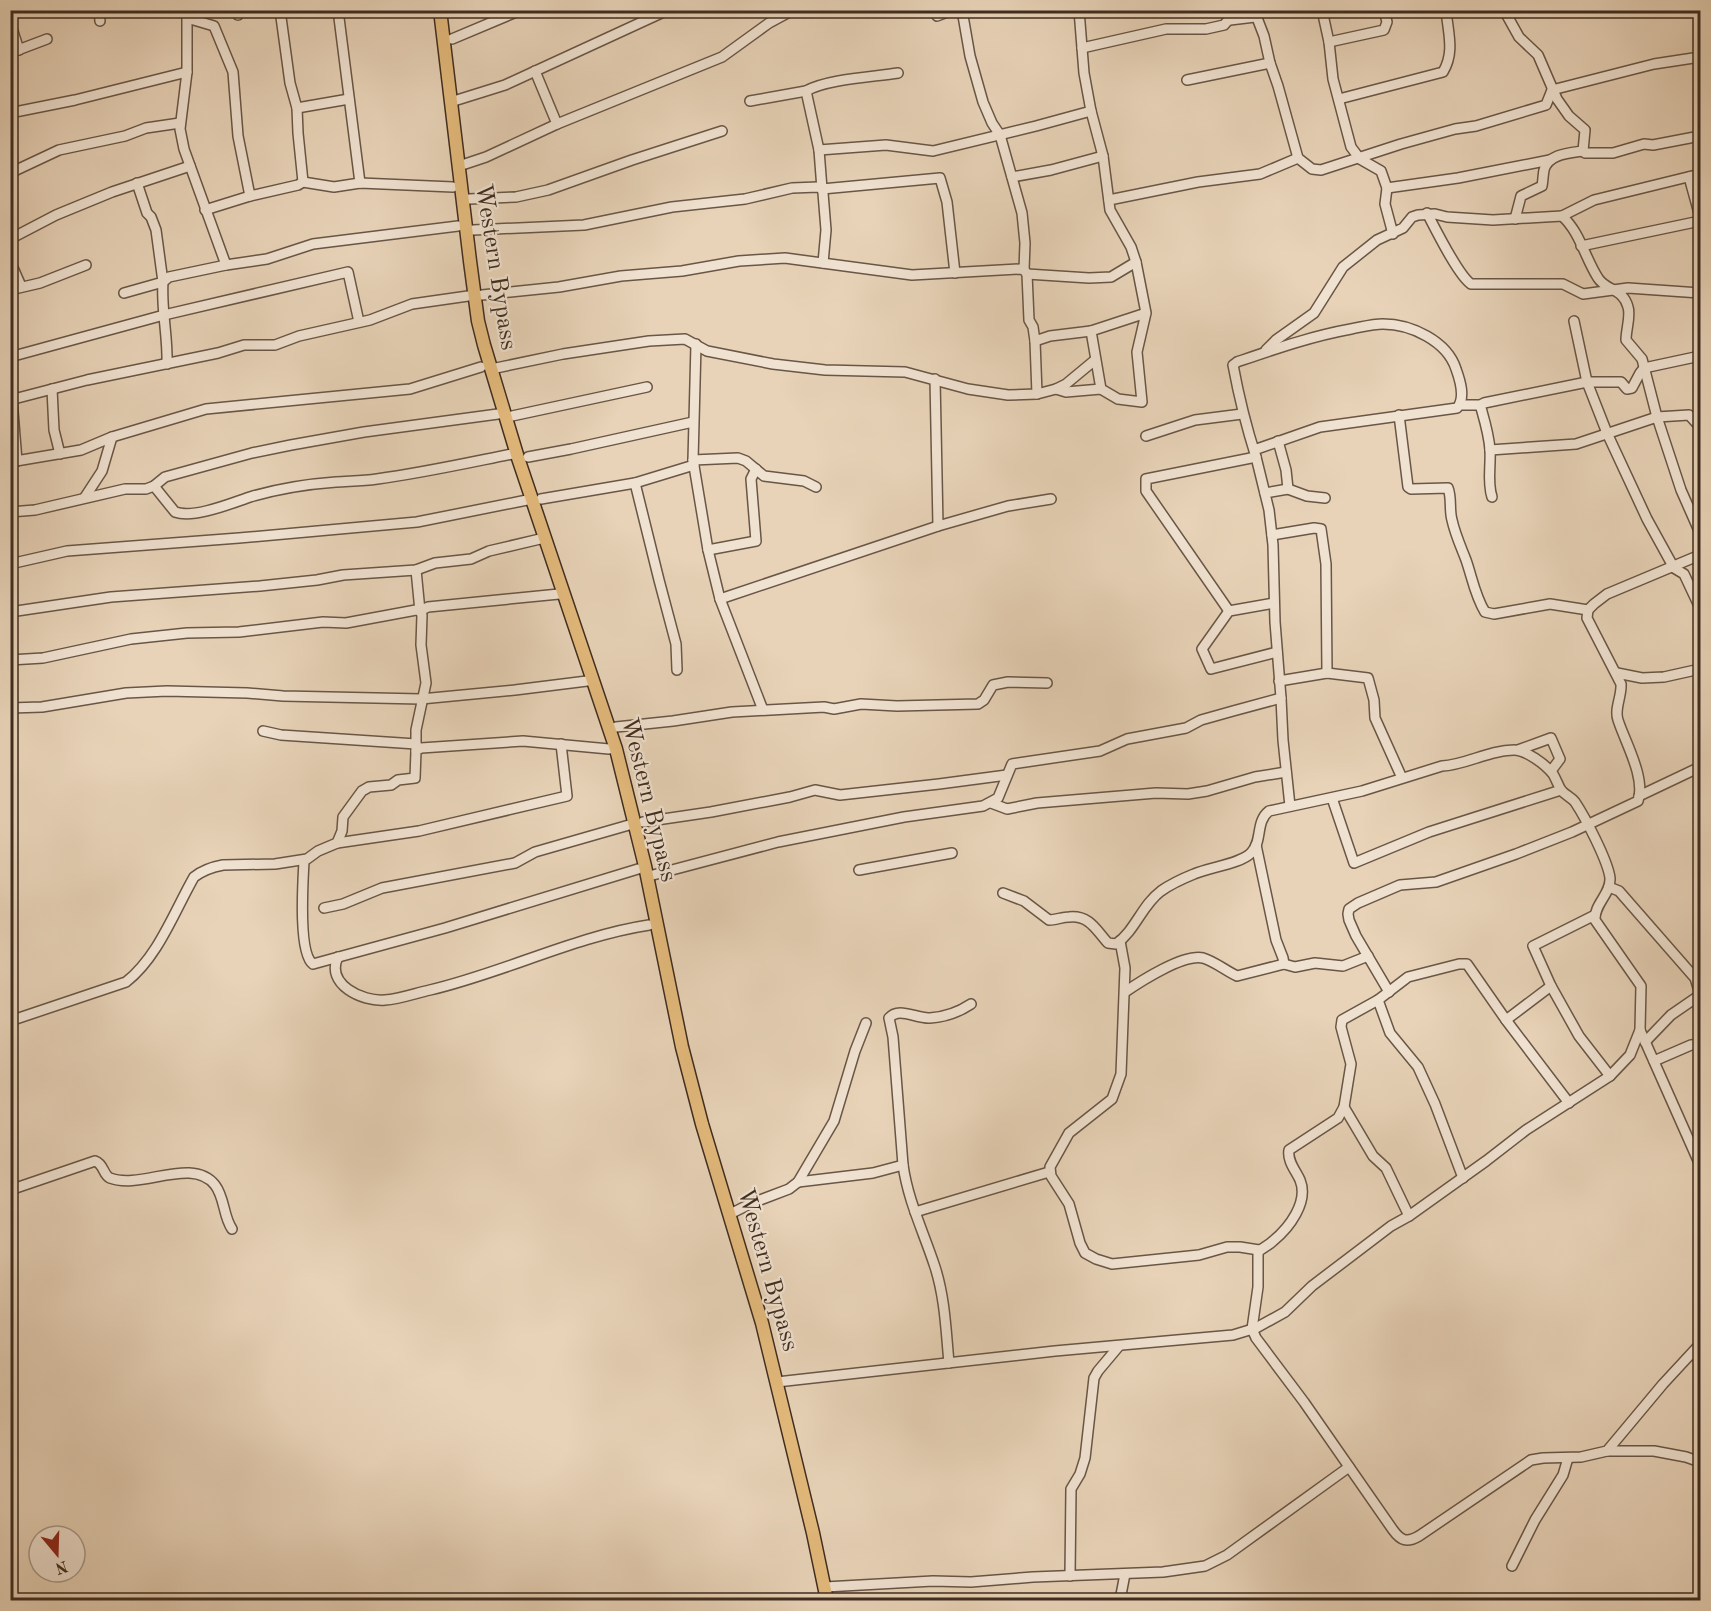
<svg xmlns="http://www.w3.org/2000/svg" width="1711" height="1611" viewBox="0 0 1711 1611" font-family="'Old Standard TT',serif">
	<style>
		.lines { fill: none; stroke-linecap: round; stroke-linejoin: round }
		.minor-casing { stroke: #695646; stroke-width: 12 }
		.major-casing { stroke: #3f2d20; stroke-width: 15 }
		.minor { stroke: #f0e2d1; stroke-width: 9 }
		.major { stroke: #e4ba7c; stroke-width: 12 }
		.labels { text-anchor: middle; dominant-baseline: central; stroke-width: 4.5; stroke-linejoin: round; paint-order: stroke }
		.street-label { font-size: 24px; fill: #3f2d20; stroke: #f0e2d1 }
	</style>
	<rect width="100%" height="100%" fill="#e8d3b8"/>
	<filter id="stains"><feTurbulence type="fractalNoise" baseFrequency=".00333" numOctaves="4"/><feColorMatrix values="0 0 0 0 .2 0 0 0 0 .09 0 0 0 0 .02 0 0 0 .5 -.17"/></filter>
	<radialGradient id="worn" r=".72"><stop offset=".6" stop-color="#630" stop-opacity="0"/><stop offset="1" stop-color="#630" stop-opacity=".3"/></radialGradient>
	<g class="lines">
		<defs>
			<g id="minor">
				<path d="M 99,10 L 100,21"/>
				<path d="M 187,10 L 187,72 L 180,129 L 184,149 L 226,265 L 267,259 L 313,244 L 458,226"/>
				<path d="M 280,10 L 290,83 L 297,108 L 298,133 L 303,182"/>
				<path d="M 338,10 L 360,183"/>
				<path d="M 962,10 L 970,56 L 983,102 L 992,123 L 1000,135 L 1022,213 L 1025,243 L 1024,270"/>
				<path d="M 1079,10 L 1084,73 L 1091,111 L 1103,156 L 1110,210 L 1131,247 L 1136,262 L 1146,313 L 1091,331 L 1101,389 L 1118,399 L 1142,402 L 1137,352 L 1146,313"/>
				<path d="M 1254,10 L 1264,36 L 1270,63 L 1278,86 L 1298,158 L 1312,169 L 1321,170 L 1401,144 L 1455,129 L 1476,126 L 1546,105 L 1552,90 L 1654,64 L 1700,57"/>
				<path d="M 1322,10 L 1329,42 L 1333,79 L 1351,147 L 1360,159 L 1381,171 L 1387,188 L 1385,204 L 1393,234"/>
				<path d="M 1504,10 L 1519,37 L 1538,55 L 1557,99 L 1569,116 L 1585,130 L 1583,151 L 1585,153 L 1613,153 L 1644,144 L 1653,145 L 1700,136"/>
				<path d="M 238,15 L 238,10"/>
				<path d="M 937,16 L 953,10"/>
				<path d="M 187,18 L 214,26 L 233,72 L 238,136 L 250,196"/>
				<path d="M 1230,20 L 1255,17"/>
				<path d="M 10,22 L 19,50"/>
				<path d="M 452,39 L 521,10"/>
				<path d="M 1329,42 L 1384,30 L 1387,22 L 1384,10"/>
				<path d="M 1082,48 L 1166,29 L 1206,29 L 1224,25 L 1237,10"/>
				<path d="M 10,53 L 47,39"/>
				<path d="M 535,71 L 557,124"/>
				<path d="M 1187,80 L 1270,63"/>
				<path d="M 806,91 L 819,150 L 822,189 L 940,178 L 947,202 L 955,273"/>
				<path d="M 1339,99 L 1443,72 C 1455,52 1448,33 1446,10"/>
				<path d="M 457,100 L 505,85 L 668,10"/>
				<path d="M 750,101 L 806,91 C 827,79 873,77 898,73"/>
				<path d="M 297,108 L 349,99"/>
				<path d="M 10,113 L 75,100 L 187,72"/>
				<path d="M 819,150 L 886,145 L 933,151 L 1036,126 L 1091,111"/>
				<path d="M 465,164 L 486,157 L 557,124 L 722,57 L 769,23 L 793,10"/>
				<path d="M 10,173 L 59,150 L 125,136 L 146,128 L 180,123"/>
				<path d="M 1012,177 L 1051,170 L 1103,156"/>
				<path d="M 1689,177 L 1700,217"/>
				<path d="M 1387,188 L 1458,178 L 1550,160"/>
				<path d="M 469,199 L 516,197 L 548,190 L 632,160 L 722,131"/>
				<path d="M 1109,200 L 1198,182 L 1260,174 L 1298,158"/>
				<path d="M 205,210 L 250,196 L 298,185 L 303,182 L 334,187 L 360,183 L 453,187"/>
				<path d="M 1427,213 C 1436,230 1458,275 1471,284 L 1563,284 L 1583,294 L 1628,288 L 1700,293"/>
				<path d="M 1562,216 L 1594,200 L 1700,174"/>
				<path d="M 1515,219 L 1521,196 L 1542,186 C 1543,181 1543,175 1544,170 C 1548,154 1569,153 1583,151"/>
				<path d="M 473,230 L 584,225 L 672,207 L 745,199 L 792,188 L 818,187 L 822,189 L 823,193 L 826,230 L 823,263"/>
				<path d="M 10,239 L 56,215 L 112,192 L 190,166"/>
				<path d="M 1581,246 L 1700,221"/>
				<path d="M 10,261 L 21,286"/>
				<path d="M 1027,274 L 1089,278 L 1111,277 L 1136,262"/>
				<path d="M 10,290 L 40,283 L 86,265"/>
				<path d="M 124,293 L 163,282 L 156,230 L 151,217 L 147,213 L 137,183"/>
				<path d="M 482,295 L 559,287 L 621,276 L 682,271 L 739,261 L 785,258 L 912,275 L 1020,269 L 1024,270 L 1027,274 L 1029,320 L 1033,327 L 1035,341 L 1050,336 L 1091,331"/>
				<path d="M 1574,321 L 1587,382 L 1607,433 L 1647,519 L 1674,568 L 1684,574 L 1700,608"/>
				<path d="M 1035,341 L 1037,394"/>
				<path d="M 696,344 L 693,460 L 708,550 L 720,599 L 763,710"/>
				<path d="M 1266,350 L 1276,340 L 1314,313 L 1343,267 L 1377,240 L 1403,228 L 1412,217 L 1418,215 L 1435,214 L 1447,217 L 1493,220 L 1562,216 C 1580,232 1585,258 1598,278 C 1606,291 1623,288 1628,307 C 1631,316 1626,329 1626,340 L 1642,359 L 1657,417 L 1681,490 L 1700,533"/>
				<path d="M 10,357 L 164,315 L 348,272 L 359,322"/>
				<path d="M 167,364 C 168,336 161,309 163,282 L 169,277 L 226,265"/>
				<path d="M 496,368 L 563,354 L 649,341 L 685,339 L 707,351 L 773,364 L 825,370 L 905,372 L 968,389 L 1008,395 L 1037,394 L 1056,389 L 1066,384 L 1095,360"/>
				<path d="M 935,379 L 938,526"/>
				<path d="M 52,389 L 54,430 L 60,454"/>
				<path d="M 1056,389 L 1066,392 L 1101,389"/>
				<path d="M 12,399 L 17,461"/>
				<path d="M 10,400 L 87,380 L 218,353 L 244,345 L 275,345 L 299,336 L 370,320 L 412,304 L 468,296"/>
				<path d="M 1460,405 L 1480,405 L 1484,403 L 1587,382 L 1621,382 L 1627,389 L 1632,388 L 1640,373 L 1644,368 L 1700,356"/>
				<path d="M 1481,408 C 1485,422 1489,435 1490,450 C 1491,466 1487,482 1492,497"/>
				<path d="M 1399,415 L 1408,487 L 1411,489 L 1448,488 C 1452,498 1449,510 1452,520 C 1455,534 1461,547 1466,560 C 1472,577 1475,596 1485,612 L 1494,614 L 1550,604 L 1588,610"/>
				<path d="M 512,416 L 647,387"/>
				<path d="M 1146,436 L 1195,420 L 1242,414"/>
				<path d="M 1278,441 L 1286,470 L 1288,489"/>
				<path d="M 1254,450 L 1320,427 L 1457,408 C 1466,398 1460,380 1456,369 C 1447,341 1411,324 1383,324 C 1372,324 1362,327 1351,329 C 1312,336 1275,349 1237,362 L 1233,365 C 1239,397 1246,426 1256,457 L 1269,510 L 1273,545 L 1275,622 L 1281,698 L 1283,740 L 1290,806"/>
				<path d="M 1490,450 L 1576,444 L 1657,417 L 1689,415 L 1700,427"/>
				<path d="M 528,457 L 571,449 L 693,422"/>
				<path d="M 693,460 L 738,458 L 746,461 L 764,476 L 804,481 L 816,487"/>
				<path d="M 10,462 L 81,450 L 112,437 L 206,409 L 410,389 L 481,367"/>
				<path d="M 635,483 L 659,580 L 676,644 L 677,670"/>
				<path d="M 154,486 L 175,512 C 194,519 232,503 250,497 C 277,489 308,484 336,482 C 350,481 363,481 377,479 C 422,473 467,463 512,454"/>
				<path d="M 1265,493 L 1288,489 L 1307,496 L 1325,498"/>
				<path d="M 85,497 L 102,471 L 112,437"/>
				<path d="M 541,499 L 635,483 L 694,465"/>
				<path d="M 10,512 L 35,510 L 125,489 L 146,489 L 154,486 L 165,477 L 252,453 L 291,445 L 364,432 L 498,414"/>
				<path d="M 1272,535 L 1314,528 L 1321,529 L 1326,564 L 1327,673"/>
				<path d="M 708,550 L 756,541 L 751,479 L 756,469"/>
				<path d="M 10,564 L 67,551 L 239,538 L 417,522 L 527,500"/>
				<path d="M 416,570 L 420,611 L 428,607 L 559,594"/>
				<path d="M 720,599 L 938,526 L 1008,506 L 1051,499"/>
				<path d="M 1274,603 L 1229,611 L 1202,649 L 1211,669 L 1277,652"/>
				<path d="M 1229,611 L 1146,491 L 1146,479 L 1256,457"/>
				<path d="M 10,612 L 111,597 L 260,586 L 317,580 L 343,575 L 416,570 L 435,563 L 471,559 L 489,551 L 540,539"/>
				<path d="M 10,660 L 43,658 L 131,639 L 187,633 L 239,632 L 323,622 L 346,623 L 416,610 L 420,611 L 422,615 L 421,645 L 426,683 L 416,730 L 416,751"/>
				<path d="M 1617,673 L 1642,678 L 1664,677 L 1700,669"/>
				<path d="M 1279,681 L 1327,673 L 1368,678 L 1374,700 L 1375,718 L 1402,778"/>
				<path d="M 10,708 L 42,707 L 126,693 L 167,691 L 247,693 L 283,696 L 421,699 L 515,690 L 587,681"/>
				<path d="M 616,727 L 673,721 L 732,712 L 824,707 L 834,709 L 861,704 L 897,706 L 978,704 L 984,700 L 993,685 L 1008,682 L 1047,683"/>
				<path d="M 263,731 L 281,735 L 416,744"/>
				<path d="M 1518,750 L 1551,738 L 1560,759 L 1551,771"/>
				<path d="M 1639,796 L 1700,767"/>
				<path d="M 1332,798 L 1354,863 L 1429,832 L 1561,790"/>
				<path d="M 991,803 L 1007,809 L 1037,803 L 1156,793 L 1188,794 L 1207,791 L 1255,777 L 1286,772"/>
				<path d="M 643,822 L 711,812 L 790,797 L 815,790 L 840,795 L 939,784 L 1007,775"/>
				<path d="M 337,843 L 419,831 L 567,796 L 561,744"/>
				<path d="M 1256,845 L 1276,940 L 1283,958 L 1284,964"/>
				<path d="M 304,861 C 303,880 298,953 313,964 L 445,928 L 638,869"/>
				<path d="M 859,870 L 952,853"/>
				<path d="M 653,875 L 778,842 L 904,817 L 983,806 L 998,798 L 1012,764 L 1100,751 L 1127,739 L 1186,728 L 1201,720 L 1233,711 L 1281,698"/>
				<path d="M 1609,887 L 1619,891 L 1695,978 L 1700,994"/>
				<path d="M 324,908 L 343,904 L 382,888 L 515,863 L 535,852 L 629,825"/>
				<path d="M 1595,915 L 1533,946 L 1551,986 L 1579,1036 L 1610,1076"/>
				<path d="M 1120,941 L 1125,968 L 1121,1074 L 1112,1099 L 1069,1133 L 1050,1167 L 1051,1176 L 1069,1204 L 1080,1243 L 1085,1253 L 1096,1259 L 1112,1264 L 1199,1255 L 1227,1247 L 1240,1247 L 1259,1250"/>
				<path d="M 338,957 C 325,984 362,1002 385,1000 C 400,999 416,993 430,990 C 503,973 576,936 649,925"/>
				<path d="M 1125,992 C 1141,981 1183,954 1203,958 C 1214,961 1226,971 1237,976 L 1284,964 L 1295,967 L 1315,963 L 1343,966 L 1368,956"/>
				<path d="M 1389,992 L 1356,936 L 1349,920 L 1348,914 L 1349,909 L 1358,903 L 1400,885 L 1436,882 L 1516,854 L 1572,832 L 1638,801 C 1646,778 1625,742 1618,720 C 1614,709 1622,696 1621,684 L 1587,618 L 1588,610 L 1594,604 L 1607,594 L 1700,555"/>
				<path d="M 1378,1000 L 1390,1033 L 1418,1067 L 1435,1104 L 1463,1178"/>
				<path d="M 1506,1020 L 1551,986"/>
				<path d="M 10,1021 L 126,982 C 158,957 174,912 194,877 C 203,870 212,867 223,865 L 275,864 L 307,859 L 318,851 L 337,843 L 342,831 L 343,817 L 362,791 L 369,787 L 391,785 L 398,780 L 415,778 L 416,751 L 421,748 L 523,741 L 609,749"/>
				<path d="M 1640,1030 L 1700,1165"/>
				<path d="M 1645,1042 L 1671,1015 L 1700,995"/>
				<path d="M 1654,1061 L 1691,1045 L 1700,1044"/>
				<path d="M 1569,1103 L 1506,1020 L 1467,964 L 1459,964 L 1408,977 L 1378,1000 L 1342,1020 L 1341,1027 L 1351,1064 L 1344,1107 L 1338,1118 L 1289,1150 C 1287,1161 1296,1171 1300,1180 C 1309,1202 1289,1228 1273,1241 C 1268,1246 1262,1248 1258,1252 L 1258,1287 L 1252,1329 L 1256,1338 L 1304,1402 L 1393,1530 C 1401,1541 1407,1543 1419,1536 L 1531,1460 L 1543,1458 L 1581,1457 L 1607,1451 L 1663,1384 L 1700,1344"/>
				<path d="M 1344,1107 L 1373,1156 L 1386,1168 L 1409,1216"/>
				<path d="M 798,1182 L 873,1173 L 903,1165"/>
				<path d="M 10,1190 L 95,1161 C 104,1164 103,1175 110,1178 C 141,1190 192,1156 215,1185 C 225,1198 223,1216 232,1229"/>
				<path d="M 915,1212 L 1049,1172"/>
				<path d="M 730,1214 L 752,1203 L 789,1189 L 798,1182 L 834,1121 L 855,1051 L 866,1023"/>
				<path d="M 949,1363 C 946,1331 945,1298 935,1267 C 924,1233 908,1201 903,1165 L 893,1037 L 889,1018 C 899,1006 916,1019 930,1018 C 945,1017 959,1012 971,1004"/>
				<path d="M 777,1382 L 1055,1351 L 1233,1335 L 1256,1328 L 1285,1312 L 1312,1286 L 1391,1226 L 1409,1216 L 1486,1161 L 1526,1130 L 1610,1076 L 1630,1055 L 1640,1030 L 1641,986 L 1595,920 C 1594,904 1611,894 1610,878 C 1608,861 1585,817 1575,802 C 1571,797 1565,795 1561,790 C 1558,785 1556,779 1553,774 C 1545,764 1526,750 1514,750 C 1489,750 1466,765 1442,766 L 1362,791 L 1269,811 C 1255,822 1263,841 1251,853 C 1240,864 1210,867 1194,874 C 1184,878 1171,884 1161,891 C 1142,905 1135,931 1116,944 L 1108,943 C 1096,930 1090,915 1069,917 C 1062,917 1056,920 1049,920 L 1024,901 L 1003,893"/>
				<path d="M 1607,1451 L 1654,1451 L 1686,1457 L 1700,1462"/>
				<path d="M 1512,1566 L 1535,1520 L 1563,1475 L 1568,1458"/>
				<path d="M 1070,1576 L 1071,1489 L 1080,1474 L 1085,1458 L 1094,1378 L 1098,1371 L 1119,1346"/>
				<path d="M 825,1587 L 933,1581 L 971,1582 L 1033,1577 L 1163,1572 L 1205,1566 L 1227,1555 L 1349,1467"/>
				<path d="M 1120,1600 L 1125,1574"/>
			</g>
			<path id="major" d="M 440,10 L 470,261 L 478,321 L 484,345 L 518,458 L 616,749 L 645,866 L 682,1047 L 702,1124 L 762,1323 L 813,1533 L 827,1600"/>
		</defs>
		<use href="#minor" class="minor-casing"/>
		<use href="#major" class="major-casing"/>
		<use href="#minor" class="minor"/>
		<use href="#major" class="major"/>
	</g>
	<g class="labels">
		<g class="street-label">
			<text transform="translate(495 267) rotate(81)">Western Bypass</text>
			<text transform="translate(648 800) rotate(76)">Western Bypass</text>
			<text transform="translate(767 1270) rotate(74)">Western Bypass</text>
		</g>
	</g>
	<rect width="1711" height="1611" fill="none" stroke="#e8d3b8" stroke-width="36"/>
	<rect x="12" y="12" width="1687" height="1587" fill="none" stroke="#3f2d20" stroke-width="3"/>
	<rect x="18" y="18" width="1675" height="1575" fill="none" stroke="#3f2d20" stroke-width="1.5"/>
	<g transform="translate(57 1554) rotate(161)"><circle r="28" fill="#f0e2d1" stroke="#a99a8a" stroke-width="1.5"/>
	<path d="M0-4.5L10 22L0 15L-10 22Z" fill="#8f2418"/>
	<text y="-9" font-size="16" font-weight="bold" text-anchor="middle" fill="#3f2d20">N</text>
	</g>
	<rect width="100%" height="100%" filter="url(#stains)"/>
	<rect width="100%" height="100%" fill="url(#worn)"/>
</svg>
